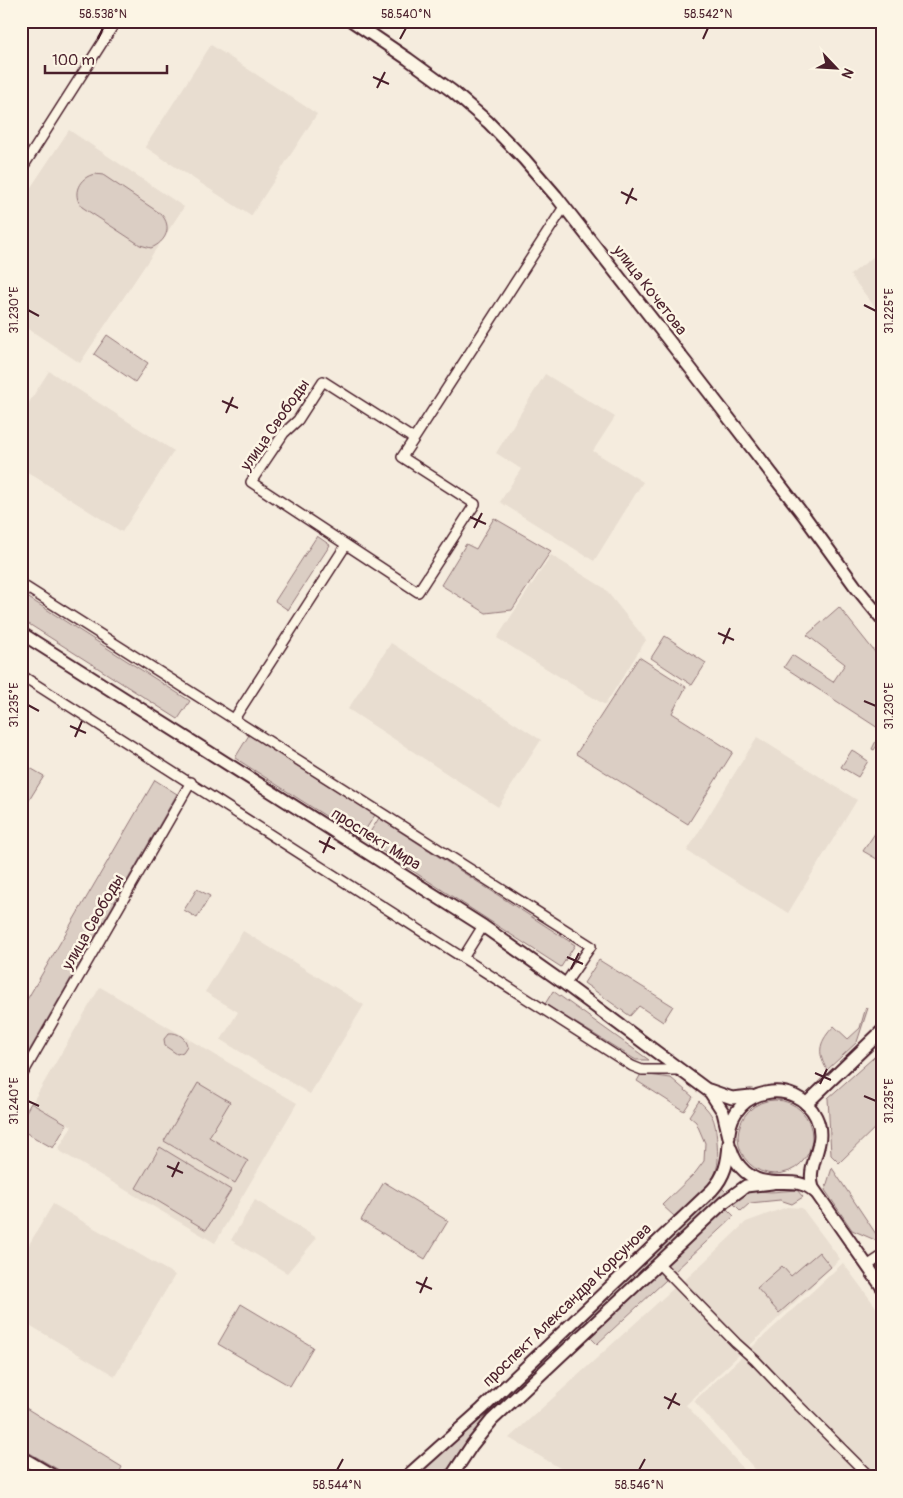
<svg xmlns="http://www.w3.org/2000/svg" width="903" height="1498" viewBox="0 0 903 1498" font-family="Pangolin,sans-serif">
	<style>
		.built { fill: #e8ddd0 }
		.green { fill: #dbcec4; stroke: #927678 }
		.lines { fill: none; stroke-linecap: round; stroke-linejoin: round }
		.minor-casing { stroke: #4a1f2b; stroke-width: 12 }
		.major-casing { stroke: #4a1f2b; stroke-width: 15 }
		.minor { stroke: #fcf5e5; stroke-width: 9 }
		.major { stroke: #fcf5e5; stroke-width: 11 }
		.ticks { fill: none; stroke: #4a1f2b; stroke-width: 2 }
		.labels { text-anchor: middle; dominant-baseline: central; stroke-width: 5; stroke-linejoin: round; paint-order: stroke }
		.street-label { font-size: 16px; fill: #4a1f2b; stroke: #fcf5e5 }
		.neatline { fill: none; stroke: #4a1f2b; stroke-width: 2 }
		.ticks-label { font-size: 12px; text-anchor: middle; fill: #4a1f2b }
	</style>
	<rect width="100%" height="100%" fill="#f5ecde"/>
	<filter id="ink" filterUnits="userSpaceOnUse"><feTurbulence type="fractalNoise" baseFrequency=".02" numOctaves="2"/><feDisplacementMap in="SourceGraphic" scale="10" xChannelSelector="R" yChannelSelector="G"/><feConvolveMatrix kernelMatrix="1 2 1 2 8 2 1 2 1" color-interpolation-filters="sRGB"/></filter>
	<g filter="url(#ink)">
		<g class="built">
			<path d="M 211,45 L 317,114 L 251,216 L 145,147 Z"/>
			<path d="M 69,130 L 184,207 L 80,363 L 21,324 L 21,202 Z"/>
			<path d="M 882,250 L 882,316 L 850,275 Z"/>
			<path d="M 49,371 L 174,451 L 122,532 L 21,468 L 21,415 Z"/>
			<path d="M 545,374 L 615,417 L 593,451 L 643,482 L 594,561 L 500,502 L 521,469 L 496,453 Z"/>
			<path d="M 551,555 L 604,588 L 646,640 L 605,705 L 497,638 Z"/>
			<path d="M 391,643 L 541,740 L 498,807 L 348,709 Z"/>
			<path d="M 757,737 L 857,800 L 788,913 L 687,851 Z"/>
			<path d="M 243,931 L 364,1005 L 310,1094 L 221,1040 L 238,1012 L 205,992 Z"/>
			<path d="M 100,987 L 297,1103 L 215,1243 L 58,1150 L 72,1126 L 32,1103 Z"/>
			<path d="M 255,1200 L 317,1238 L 287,1273 L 231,1240 Z"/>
			<path d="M 53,1204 L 175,1275 L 115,1376 L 21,1320 L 21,1258 Z"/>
			<path d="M 787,1207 L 802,1208 L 840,1259 L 747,1348 L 683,1282 L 746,1222 Z"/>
			<path d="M 843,1263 L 882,1315 L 882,1477 L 762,1477 L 694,1401 Z"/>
			<path d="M 675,1287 L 739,1355 L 686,1405 L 751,1477 L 575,1477 L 509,1438 Z"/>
		</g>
		<g class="green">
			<path d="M 95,174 L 103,175 L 161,214 C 173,227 166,242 151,248 L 140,245 L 82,207 C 71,194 79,177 95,174 Z"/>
			<path d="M 107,335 L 148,363 L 135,382 L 94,354 Z"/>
			<path d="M 494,518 L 551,551 L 512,610 L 486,613 L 441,585 L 466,544 L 476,549 Z"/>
			<path d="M 317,536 L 330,545 L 288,610 L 275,601 Z"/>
			<path d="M 21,593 L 190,701 L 178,719 L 21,619 Z"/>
			<path d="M 839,607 L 882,661 L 882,738 L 874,750 L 872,749 L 880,733 L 877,730 L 878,728 L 784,667 L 792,655 L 833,682 L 845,664 L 807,635 Z"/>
			<path d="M 665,636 L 706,663 L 692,685 L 651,658 Z"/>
			<path d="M 639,657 L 686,687 L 672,713 L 733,752 L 688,824 L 576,754 Z"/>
			<path d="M 249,735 L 375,815 L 360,838 L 235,758 Z"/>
			<path d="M 852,750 L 868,761 L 858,777 L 841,767 Z"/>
			<path d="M 25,765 L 44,776 L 23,810 L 21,809 L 21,771 Z"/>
			<path d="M 155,780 L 177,794 L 21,1065 L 21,1010 Z"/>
			<path d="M 379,818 L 575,945 L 561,967 L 365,840 Z"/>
			<path d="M 882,823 L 882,862 L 863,851 Z"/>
			<path d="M 197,889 L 210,896 L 197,918 L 184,910 Z"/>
			<path d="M 599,960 L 673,1006 L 663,1022 L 639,1006 L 630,1016 L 584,983 Z"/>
			<path d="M 553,991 L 649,1060 L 636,1060 L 545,1004 Z"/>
			<path d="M 866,1007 L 868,1008 L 857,1042 L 827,1070 C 816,1051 820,1041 834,1026 L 848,1039 L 860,1028 Z"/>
			<path d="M 169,1033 C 178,1032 186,1038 187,1046 L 183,1052 L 177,1054 L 165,1046 L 164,1039 Z"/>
			<path d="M 882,1050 L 882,1121 L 839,1163 L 831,1155 L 828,1098 Z"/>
			<path d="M 641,1074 L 671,1078 L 693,1097 L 684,1111 L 637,1081 Z"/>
			<path d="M 198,1083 L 230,1102 L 209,1137 L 248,1161 L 235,1183 L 164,1141 Z"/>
			<circle cx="775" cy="1137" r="37"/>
			<path d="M 699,1101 C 714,1115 715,1120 717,1141 C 717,1147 718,1154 718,1160 C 717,1185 692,1202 674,1216 L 662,1205 L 695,1173 L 704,1161 L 705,1143 L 696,1122 L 689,1116 Z"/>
			<path d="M 31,1103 L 67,1124 L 53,1148 L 21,1130 L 21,1120 Z"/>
			<path d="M 160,1147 L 231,1190 L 206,1230 L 136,1188 Z"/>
			<path d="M 832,1168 L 882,1243 L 852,1230 L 825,1190 Z"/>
			<path d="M 384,1182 L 448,1221 L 425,1259 L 361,1220 Z"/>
			<path d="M 722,1188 L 727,1193 L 480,1426 L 461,1449 L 443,1477 L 417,1477 L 420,1471 Z"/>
			<path d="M 746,1190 L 771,1192 L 797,1190 L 803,1197 L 792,1204 L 780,1200 L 750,1203 L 741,1211 L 731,1201 Z"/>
			<path d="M 726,1208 L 734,1216 L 674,1272 L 666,1264 Z"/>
			<path d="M 819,1252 L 831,1267 L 779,1313 L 757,1288 L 782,1266 L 791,1276 Z"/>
			<path d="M 659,1272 L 666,1280 L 597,1344 L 589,1336 Z"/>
			<path d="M 241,1304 L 313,1347 L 290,1386 L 218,1344 Z"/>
			<path d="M 21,1405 L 122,1467 L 117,1477 L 71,1477 L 21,1448 Z"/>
		</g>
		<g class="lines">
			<defs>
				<g id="minor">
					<path d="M 21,170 L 116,21"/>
					<path d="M 414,439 L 323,381 L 298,420 L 284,433 L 251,482 L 418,592 L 475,504 L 402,457 L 414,439 L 564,207"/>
					<path d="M 21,584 L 591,946 L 565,984"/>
					<path d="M 21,675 C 226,804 427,937 632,1066 L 642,1070 L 682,1070"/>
					<path d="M 234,719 L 346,545"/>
					<path d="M 463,958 L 483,926"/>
					<path d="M 21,1077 L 191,782"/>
					<path d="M 658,1263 L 736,1343 L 755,1360 L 793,1400 L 870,1477"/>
					<path d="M 867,1266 L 882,1256"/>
				</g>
				<g id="major">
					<path d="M 352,21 L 408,59 L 452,91 L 488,122 L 524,159 L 556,196 L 691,369 L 805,517 L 855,586 L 882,619"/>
					<path d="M 21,633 L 483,926 L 565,984 L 710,1092 L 723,1112 L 729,1137"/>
					<path d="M 709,1090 L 732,1098 L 751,1096"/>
					<path d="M 806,1104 L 882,1031"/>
					<path d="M 729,1133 C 733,1088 796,1076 816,1117 C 829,1144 805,1163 813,1188 L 882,1287"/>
					<path d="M 731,1149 C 736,1167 751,1181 770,1182 C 787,1184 802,1179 815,1192"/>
					<path d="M 21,1457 L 55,1477"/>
					<path d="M 21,1473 L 28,1477"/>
					<path d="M 406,1477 L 482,1409 L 712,1190 C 725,1176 728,1162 729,1143"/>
					<path d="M 451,1477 L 472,1445 L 492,1420 L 724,1202 L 746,1186 L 772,1183"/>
				</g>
			</defs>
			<use href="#minor" class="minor-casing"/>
			<use href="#major" class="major-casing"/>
			<use href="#minor" class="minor"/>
			<use href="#major" class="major"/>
		</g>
	</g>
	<path class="ticks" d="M 98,39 L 103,28M 400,39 L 406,28M 703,39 L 708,28M 373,77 L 389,84M 377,88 L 385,72M 621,192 L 637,200M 626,204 L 633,188M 864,305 L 876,311M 28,310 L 39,316M 222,401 L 238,408M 226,413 L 233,397M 470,517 L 486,524M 474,528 L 482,513M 718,633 L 734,640M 723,644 L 730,628M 864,701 L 876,706M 28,705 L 39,711M 70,726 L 86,733M 75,737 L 82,721M 319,841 L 335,849M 323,853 L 330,837M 567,957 L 583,964M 571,969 L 579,953M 815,1073 L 831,1080M 820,1084 L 827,1069M 864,1096 L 876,1101M 28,1101 L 39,1106M 167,1166 L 183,1173M 172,1177 L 179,1162M 416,1282 L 432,1289M 420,1293 L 427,1277M 664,1397 L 680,1405M 668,1409 L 676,1393M 337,1470 L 343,1459M 639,1470 L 645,1459"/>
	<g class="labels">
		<g class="street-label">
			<text transform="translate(650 290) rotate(52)">улица Кочетова</text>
			<text transform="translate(275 425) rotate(-55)">улица Свободы</text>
			<text transform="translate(376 839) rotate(32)">проспект Мира</text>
			<text transform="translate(93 922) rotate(-60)">улица Свободы</text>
			<text transform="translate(567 1305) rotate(-44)">проспект Александра Корсунова</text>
		</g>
	</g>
	<rect width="903" height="1498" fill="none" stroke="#fcf5e5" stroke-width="55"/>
	<g transform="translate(836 68) rotate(115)" stroke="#fcf5e5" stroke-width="4" paint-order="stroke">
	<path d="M0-4L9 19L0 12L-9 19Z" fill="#4a1f2b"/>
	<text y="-8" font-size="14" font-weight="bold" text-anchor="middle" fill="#4a1f2b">N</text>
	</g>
	<path d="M45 65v8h122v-8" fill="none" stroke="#4a1f2b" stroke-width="2.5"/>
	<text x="52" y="65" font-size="15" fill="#4a1f2b" stroke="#fcf5e5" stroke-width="4" paint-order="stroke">100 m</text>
	<rect x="28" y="28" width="848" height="1442" class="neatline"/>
	<g class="ticks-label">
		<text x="103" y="18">58.538°N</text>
		<text x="406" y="18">58.540°N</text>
		<text x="708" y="18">58.542°N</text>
		<text transform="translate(14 310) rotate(-90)" y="4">31.230°E</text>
		<text transform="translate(889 311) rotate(-90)" y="4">31.225°E</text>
		<text transform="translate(14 705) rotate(-90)" y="4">31.235°E</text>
		<text transform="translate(889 706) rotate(-90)" y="4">31.230°E</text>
		<text transform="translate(14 1101) rotate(-90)" y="4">31.240°E</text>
		<text transform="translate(889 1101) rotate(-90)" y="4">31.235°E</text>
		<text x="337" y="1489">58.544°N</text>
		<text x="639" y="1489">58.546°N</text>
	</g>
</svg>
